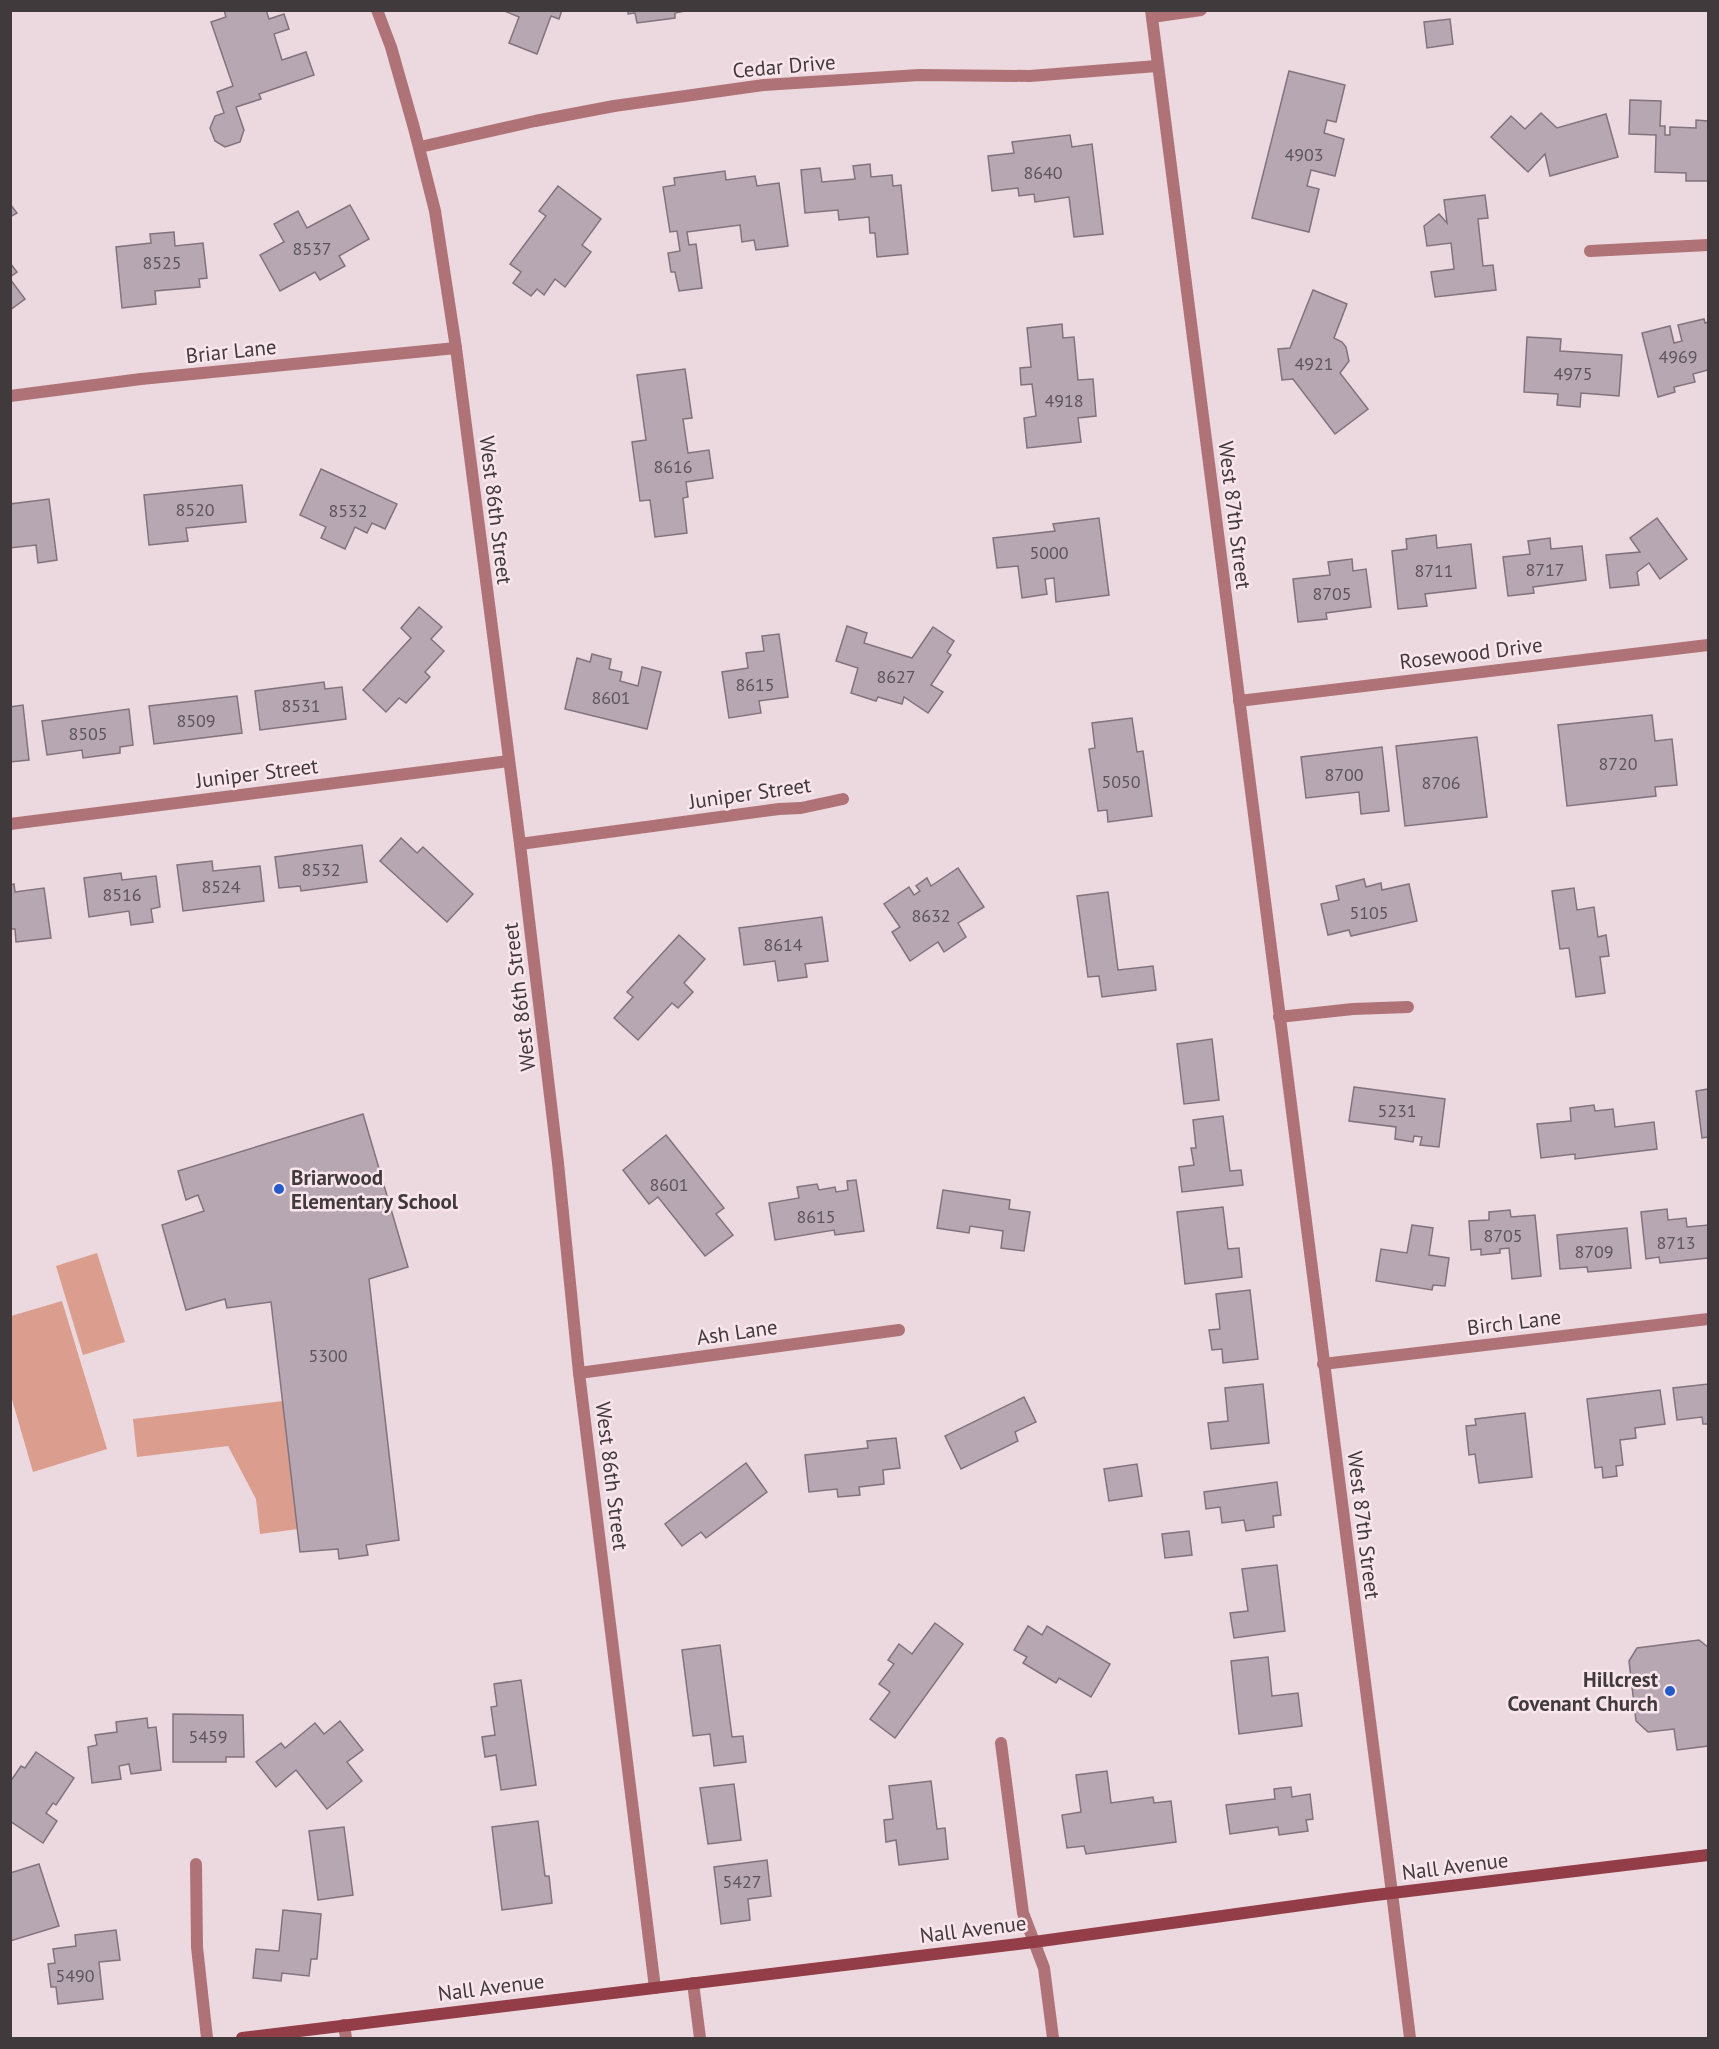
<svg xmlns="http://www.w3.org/2000/svg" width="1719" height="2049" viewBox="0 0 1719 2049" font-family="'PT Sans',sans-serif">
	<style>
		.green { fill: #db9d8e }
		.building { fill: #b7a7b2; stroke: #81737d; stroke-width: 1.5 }
		.lines { fill: none; stroke-linecap: round; stroke-linejoin: round }
		.minor { stroke: #af7377; stroke-width: 12 }
		.tertiary { stroke: #af7377; stroke-width: 12 }
		.secondary { stroke: #923d47; stroke-width: 12 }
		.poi-dot { fill: #235cc9; stroke: #f9e6ec; stroke-width: 2 }
		.labels { text-anchor: middle; dominant-baseline: central; stroke-width: 5; stroke-linejoin: round; paint-order: stroke }
		.number-label { font-size: 18px; fill: #5e555a }
		.street-label { font-size: 21px; fill: #413a3c; stroke: #f9e6ec }
		.poi-label { font-size: 21px; font-weight: bold; fill: #413a3c; stroke: #f9e6ec; text-anchor: start }
	</style>
	<rect width="100%" height="100%" fill="#ecd9df"/>
	<g class="green">
		<path d="M 97,1253 L 125,1342 L 83,1355 L 56,1266 Z"/>
		<path d="M 62,1301 L 107,1449 L 33,1472 L 11,1396 L 11,1316 Z"/>
		<path d="M 283,1401 L 298,1529 L 260,1534 L 256,1499 L 228,1446 L 137,1457 L 133,1419 Z"/>
	</g>
	<g class="building">
		<path d="M 224,10 L 266,10 L 269,19 L 284,14 L 289,29 L 274,34 L 282,60 L 306,52 L 314,75 L 259,94 L 261,99 L 236,107 L 244,130 L 240,142 L 225,147 L 215,141 L 210,128 L 215,116 L 224,113 L 217,92 L 233,86 L 211,22 L 226,17 Z"/>
		<path d="M 502,10 L 562,10 L 559,19 L 551,16 L 537,54 L 509,43 L 519,17 Z"/>
		<path d="M 628,10 L 690,10 L 675,13 L 675,18 L 637,23 L 635,13 L 628,14 Z"/>
		<path d="M 1450,19 L 1453,44 L 1427,48 L 1424,22 Z"/>
		<path d="M 1289,71 L 1345,85 L 1336,122 L 1327,120 L 1324,133 L 1344,139 L 1335,176 L 1311,170 L 1307,186 L 1319,189 L 1309,232 L 1252,218 Z"/>
		<path d="M 1630,100 L 1661,101 L 1660,126 L 1665,126 L 1665,135 L 1670,135 L 1670,127 L 1696,128 L 1696,120 L 1708,121 L 1708,181 L 1686,181 L 1686,173 L 1655,172 L 1656,135 L 1629,134 Z"/>
		<path d="M 1541,113 L 1557,128 L 1606,114 L 1618,157 L 1550,176 L 1545,154 L 1528,172 L 1491,137 L 1511,116 L 1525,129 Z"/>
		<path d="M 1070,135 L 1072,147 L 1092,144 L 1103,234 L 1074,237 L 1069,197 L 1035,202 L 1034,194 L 1019,196 L 1018,188 L 992,191 L 988,156 L 1014,153 L 1012,142 Z"/>
		<path d="M 870,164 L 871,177 L 892,175 L 893,186 L 901,185 L 908,254 L 877,257 L 875,233 L 870,233 L 869,217 L 839,220 L 838,210 L 805,213 L 801,170 L 820,168 L 822,182 L 855,179 L 853,166 Z"/>
		<path d="M 725,171 L 726,180 L 755,176 L 757,186 L 779,183 L 788,246 L 756,250 L 754,240 L 742,242 L 740,225 L 687,232 L 689,245 L 696,244 L 702,288 L 679,291 L 675,272 L 671,272 L 668,253 L 680,251 L 677,231 L 670,232 L 663,187 L 675,185 L 674,178 Z"/>
		<path d="M 558,186 L 601,219 L 582,245 L 591,252 L 565,287 L 555,279 L 544,295 L 537,289 L 531,296 L 513,283 L 521,272 L 510,264 L 546,216 L 539,211 Z"/>
		<path d="M 1485,195 L 1488,218 L 1478,219 L 1483,266 L 1493,265 L 1496,290 L 1435,297 L 1431,272 L 1454,269 L 1451,243 L 1427,246 L 1424,226 L 1439,214 L 1447,223 L 1444,200 Z"/>
		<path d="M 10,204 L 17,213 L 10,217 Z"/>
		<path d="M 350,205 L 369,239 L 339,256 L 345,266 L 320,280 L 315,272 L 280,291 L 260,255 L 284,242 L 274,224 L 298,211 L 307,228 Z"/>
		<path d="M 174,232 L 175,246 L 203,243 L 207,278 L 199,279 L 200,287 L 155,291 L 156,304 L 122,308 L 116,247 L 151,243 L 150,234 Z"/>
		<path d="M 10,263 L 17,272 L 10,277 Z"/>
		<path d="M 10,279 L 25,299 L 10,310 Z"/>
		<path d="M 1313,290 L 1347,304 L 1334,338 L 1342,342 L 1346,347 L 1349,361 L 1340,373 L 1368,409 L 1335,434 L 1293,379 L 1282,380 L 1278,349 L 1290,348 Z"/>
		<path d="M 1704,319 L 1705,323 L 1708,322 L 1708,370 L 1693,374 L 1695,382 L 1674,387 L 1675,392 L 1658,397 L 1642,333 L 1670,326 L 1674,343 L 1682,341 L 1678,325 Z"/>
		<path d="M 1062,324 L 1063,338 L 1074,337 L 1078,380 L 1093,379 L 1096,416 L 1078,418 L 1081,442 L 1027,448 L 1024,418 L 1036,416 L 1032,384 L 1021,385 L 1020,368 L 1031,367 L 1027,328 Z"/>
		<path d="M 1527,337 L 1561,339 L 1560,351 L 1622,355 L 1619,396 L 1581,393 L 1580,407 L 1557,405 L 1558,394 L 1524,392 Z"/>
		<path d="M 685,369 L 692,418 L 683,419 L 688,453 L 709,450 L 713,478 L 686,482 L 688,497 L 683,498 L 687,533 L 655,537 L 650,500 L 640,501 L 632,442 L 646,440 L 637,375 Z"/>
		<path d="M 321,469 L 397,504 L 385,529 L 372,523 L 367,533 L 355,527 L 345,549 L 321,538 L 326,527 L 300,515 Z"/>
		<path d="M 242,485 L 246,522 L 186,528 L 188,541 L 149,545 L 144,495 Z"/>
		<path d="M 49,499 L 57,560 L 38,563 L 36,545 L 10,548 L 10,504 Z"/>
		<path d="M 1099,518 L 1109,595 L 1056,602 L 1054,578 L 1045,579 L 1047,594 L 1022,598 L 1018,566 L 997,568 L 993,538 L 1055,531 L 1053,524 Z"/>
		<path d="M 1657,518 L 1687,559 L 1660,579 L 1649,563 L 1637,572 L 1639,585 L 1610,588 L 1606,555 L 1640,552 L 1630,538 Z"/>
		<path d="M 1436,535 L 1437,548 L 1471,544 L 1476,588 L 1425,594 L 1427,606 L 1398,609 L 1392,551 L 1407,549 L 1406,539 Z"/>
		<path d="M 1550,538 L 1551,549 L 1582,546 L 1586,580 L 1533,587 L 1534,593 L 1508,596 L 1503,557 L 1530,554 L 1528,541 Z"/>
		<path d="M 1352,559 L 1353,571 L 1366,569 L 1371,607 L 1326,613 L 1327,619 L 1298,622 L 1293,579 L 1330,575 L 1328,562 Z"/>
		<path d="M 419,607 L 442,627 L 431,639 L 444,651 L 425,672 L 430,677 L 406,703 L 399,698 L 386,712 L 363,690 L 411,638 L 401,628 Z"/>
		<path d="M 847,626 L 867,633 L 864,643 L 912,658 L 933,627 L 954,641 L 947,652 L 951,655 L 931,685 L 943,692 L 928,713 L 904,697 L 902,704 L 878,697 L 876,701 L 851,693 L 858,668 L 836,661 Z"/>
		<path d="M 779,634 L 788,697 L 759,701 L 761,713 L 729,718 L 722,672 L 748,668 L 746,653 L 764,651 L 762,636 Z"/>
		<path d="M 592,654 L 611,659 L 609,669 L 622,672 L 620,681 L 638,686 L 642,667 L 661,672 L 647,729 L 565,709 L 577,658 L 590,662 Z"/>
		<path d="M 324,682 L 325,689 L 342,687 L 346,719 L 260,730 L 255,691 Z"/>
		<path d="M 237,696 L 242,733 L 154,744 L 149,706 Z"/>
		<path d="M 23,705 L 29,760 L 10,762 L 10,707 Z"/>
		<path d="M 129,709 L 133,745 L 120,747 L 120,753 L 83,758 L 82,750 L 47,755 L 42,721 Z"/>
		<path d="M 1652,715 L 1655,741 L 1672,739 L 1677,785 L 1655,787 L 1656,796 L 1567,806 L 1558,725 Z"/>
		<path d="M 1132,718 L 1137,752 L 1143,751 L 1152,816 L 1108,822 L 1107,810 L 1098,811 L 1089,749 L 1095,748 L 1092,723 Z"/>
		<path d="M 1477,737 L 1487,817 L 1405,826 L 1396,746 Z"/>
		<path d="M 1382,747 L 1389,811 L 1361,814 L 1359,792 L 1306,798 L 1301,757 Z"/>
		<path d="M 401,838 L 417,853 L 423,847 L 473,894 L 447,922 L 380,861 Z"/>
		<path d="M 362,845 L 367,882 L 301,891 L 300,886 L 279,888 L 275,857 Z"/>
		<path d="M 212,861 L 213,871 L 260,866 L 264,901 L 183,911 L 177,865 Z"/>
		<path d="M 958,868 L 984,907 L 958,923 L 966,937 L 944,952 L 938,942 L 910,961 L 892,932 L 900,927 L 884,904 L 909,887 L 914,895 L 920,891 L 916,886 L 927,878 L 931,886 Z"/>
		<path d="M 121,873 L 122,880 L 156,876 L 160,907 L 151,909 L 153,922 L 131,925 L 129,911 L 89,917 L 84,878 Z"/>
		<path d="M 1364,879 L 1366,887 L 1381,883 L 1382,890 L 1409,884 L 1417,921 L 1351,936 L 1349,930 L 1328,935 L 1321,904 L 1339,900 L 1336,886 Z"/>
		<path d="M 14,884 L 15,892 L 44,888 L 51,938 L 16,942 L 15,929 L 10,929 L 10,885 Z"/>
		<path d="M 1574,888 L 1577,910 L 1594,907 L 1598,937 L 1606,935 L 1609,956 L 1600,957 L 1605,993 L 1576,997 L 1569,948 L 1560,949 L 1552,891 Z"/>
		<path d="M 1108,892 L 1118,970 L 1153,966 L 1156,990 L 1102,997 L 1099,976 L 1088,977 L 1077,896 Z"/>
		<path d="M 822,917 L 828,961 L 805,964 L 807,977 L 778,981 L 775,961 L 744,965 L 739,928 Z"/>
		<path d="M 679,935 L 705,959 L 684,983 L 693,992 L 678,1008 L 672,1003 L 638,1040 L 614,1018 L 633,997 L 627,992 Z"/>
		<path d="M 1212,1039 L 1219,1100 L 1184,1104 L 1177,1044 Z"/>
		<path d="M 1354,1087 L 1445,1099 L 1439,1147 L 1420,1145 L 1422,1137 L 1414,1136 L 1413,1142 L 1395,1139 L 1396,1127 L 1349,1121 Z"/>
		<path d="M 1708,1089 L 1708,1137 L 1702,1138 L 1696,1091 Z"/>
		<path d="M 1594,1105 L 1595,1111 L 1613,1109 L 1615,1127 L 1654,1122 L 1657,1149 L 1575,1159 L 1575,1154 L 1541,1158 L 1537,1124 L 1571,1121 L 1570,1108 Z"/>
		<path d="M 363,1114 L 408,1267 L 369,1279 L 399,1540 L 366,1545 L 368,1555 L 339,1559 L 338,1549 L 300,1552 L 271,1302 L 227,1308 L 225,1299 L 186,1310 L 162,1225 L 204,1211 L 198,1195 L 186,1200 L 178,1171 Z"/>
		<path d="M 1223,1116 L 1230,1171 L 1241,1170 L 1243,1185 L 1182,1192 L 1179,1167 L 1194,1165 L 1191,1148 L 1196,1148 L 1193,1120 Z"/>
		<path d="M 666,1135 L 724,1208 L 716,1214 L 733,1235 L 705,1256 L 658,1197 L 649,1204 L 623,1170 Z"/>
		<path d="M 856,1180 L 864,1231 L 835,1235 L 834,1230 L 775,1240 L 769,1203 L 799,1198 L 797,1187 L 817,1184 L 819,1190 L 835,1187 L 836,1192 L 848,1190 L 847,1181 Z"/>
		<path d="M 943,1190 L 1010,1200 L 1009,1209 L 1030,1212 L 1024,1251 L 1001,1248 L 1003,1231 L 970,1226 L 969,1233 L 937,1228 Z"/>
		<path d="M 1223,1207 L 1228,1249 L 1239,1248 L 1242,1277 L 1185,1284 L 1177,1212 Z"/>
		<path d="M 1667,1209 L 1668,1220 L 1686,1218 L 1687,1227 L 1708,1225 L 1708,1258 L 1660,1263 L 1659,1257 L 1646,1259 L 1641,1212 Z"/>
		<path d="M 1510,1210 L 1511,1217 L 1535,1215 L 1541,1276 L 1512,1279 L 1509,1248 L 1500,1249 L 1500,1253 L 1481,1255 L 1481,1249 L 1471,1250 L 1469,1221 L 1489,1220 L 1489,1212 Z"/>
		<path d="M 1412,1225 L 1433,1228 L 1429,1255 L 1449,1258 L 1445,1286 L 1433,1285 L 1432,1290 L 1376,1281 L 1381,1249 L 1407,1253 Z"/>
		<path d="M 1627,1228 L 1631,1268 L 1588,1272 L 1587,1267 L 1560,1269 L 1557,1235 Z"/>
		<path d="M 1250,1290 L 1258,1359 L 1223,1363 L 1222,1349 L 1212,1350 L 1209,1330 L 1220,1329 L 1216,1294 Z"/>
		<path d="M 1263,1384 L 1269,1443 L 1211,1449 L 1208,1423 L 1228,1421 L 1225,1388 Z"/>
		<path d="M 1708,1384 L 1708,1424 L 1703,1424 L 1702,1417 L 1677,1420 L 1673,1388 Z"/>
		<path d="M 1660,1390 L 1665,1424 L 1635,1428 L 1636,1438 L 1620,1440 L 1623,1465 L 1616,1466 L 1617,1476 L 1603,1478 L 1602,1467 L 1595,1468 L 1587,1399 Z"/>
		<path d="M 1024,1397 L 1036,1422 L 1015,1432 L 1018,1441 L 961,1469 L 945,1436 Z"/>
		<path d="M 1525,1413 L 1532,1477 L 1479,1483 L 1475,1454 L 1469,1455 L 1466,1426 L 1476,1425 L 1475,1419 Z"/>
		<path d="M 896,1438 L 900,1468 L 883,1470 L 884,1484 L 859,1487 L 860,1495 L 838,1497 L 837,1489 L 809,1492 L 805,1455 L 868,1448 L 867,1441 Z"/>
		<path d="M 746,1463 L 767,1492 L 706,1538 L 701,1532 L 682,1546 L 665,1524 Z"/>
		<path d="M 1137,1464 L 1142,1496 L 1109,1501 L 1104,1469 Z"/>
		<path d="M 1277,1482 L 1281,1515 L 1273,1516 L 1274,1527 L 1246,1531 L 1244,1520 L 1222,1523 L 1220,1507 L 1206,1509 L 1204,1492 Z"/>
		<path d="M 1189,1531 L 1192,1555 L 1165,1558 L 1162,1534 Z"/>
		<path d="M 1277,1565 L 1285,1631 L 1234,1638 L 1230,1613 L 1248,1611 L 1242,1569 Z"/>
		<path d="M 935,1623 L 963,1644 L 895,1738 L 870,1719 L 890,1692 L 879,1684 L 894,1664 L 888,1660 L 899,1644 L 912,1654 Z"/>
		<path d="M 1028,1626 L 1042,1635 L 1047,1626 L 1110,1664 L 1091,1697 L 1059,1678 L 1056,1683 L 1023,1663 L 1027,1657 L 1014,1650 Z"/>
		<path d="M 1699,1640 L 1708,1647 L 1708,1746 L 1677,1750 L 1674,1729 L 1648,1732 L 1636,1721 L 1629,1661 L 1637,1648 Z"/>
		<path d="M 720,1645 L 732,1737 L 743,1736 L 746,1762 L 714,1766 L 710,1734 L 693,1736 L 682,1650 Z"/>
		<path d="M 1268,1657 L 1272,1696 L 1298,1693 L 1302,1726 L 1239,1734 L 1231,1661 Z"/>
		<path d="M 521,1680 L 536,1785 L 501,1790 L 496,1755 L 485,1757 L 482,1737 L 495,1735 L 491,1707 L 497,1706 L 494,1684 Z"/>
		<path d="M 173,1714 L 243,1715 L 244,1757 L 226,1757 L 226,1762 L 173,1762 Z"/>
		<path d="M 147,1718 L 148,1728 L 156,1727 L 161,1770 L 131,1774 L 129,1764 L 119,1766 L 121,1779 L 92,1783 L 88,1747 L 97,1745 L 95,1735 L 117,1732 L 116,1722 Z"/>
		<path d="M 340,1721 L 363,1750 L 347,1762 L 362,1781 L 327,1809 L 296,1770 L 276,1787 L 256,1762 L 281,1743 L 285,1748 L 315,1723 L 324,1734 Z"/>
		<path d="M 36,1752 L 74,1778 L 56,1805 L 53,1803 L 46,1813 L 57,1821 L 43,1843 L 10,1821 L 10,1782 L 21,1766 L 25,1768 Z"/>
		<path d="M 1107,1771 L 1111,1803 L 1153,1797 L 1154,1803 L 1171,1801 L 1176,1842 L 1086,1854 L 1084,1846 L 1067,1848 L 1062,1815 L 1081,1812 L 1076,1775 Z"/>
		<path d="M 931,1781 L 937,1829 L 945,1828 L 948,1859 L 899,1865 L 896,1840 L 886,1842 L 884,1820 L 893,1819 L 889,1786 Z"/>
		<path d="M 734,1784 L 741,1840 L 708,1844 L 700,1788 Z"/>
		<path d="M 1291,1787 L 1292,1797 L 1310,1794 L 1313,1819 L 1306,1820 L 1308,1831 L 1279,1835 L 1278,1827 L 1230,1834 L 1226,1805 L 1275,1799 L 1274,1789 Z"/>
		<path d="M 538,1821 L 545,1876 L 549,1876 L 552,1903 L 502,1910 L 492,1827 Z"/>
		<path d="M 344,1827 L 353,1895 L 318,1900 L 309,1831 Z"/>
		<path d="M 767,1860 L 771,1896 L 748,1899 L 750,1920 L 721,1924 L 714,1867 Z"/>
		<path d="M 39,1864 L 59,1926 L 10,1941 L 10,1873 Z"/>
		<path d="M 283,1910 L 321,1914 L 317,1959 L 311,1959 L 309,1976 L 282,1973 L 281,1981 L 253,1978 L 256,1949 L 279,1951 Z"/>
		<path d="M 116,1930 L 120,1960 L 99,1962 L 103,1999 L 58,2004 L 56,1987 L 51,1987 L 48,1964 L 55,1963 L 53,1949 L 76,1946 L 75,1935 Z"/>
	</g>
	<g class="lines">
		<g class="minor">
			<path d="M 377,10 L 391,47 L 414,128 L 435,211 L 456,348 L 520,844 L 558,1163 L 579,1373 L 655,1988"/>
			<path d="M 1151,10 L 1392,1893"/>
			<path d="M 1152,17 L 1201,10"/>
			<path d="M 420,147 L 535,121 L 614,106 L 764,85 L 919,75 L 1030,76 L 1157,66"/>
			<path d="M 1590,251 L 1708,245"/>
			<path d="M 10,396 L 141,379 L 456,348"/>
			<path d="M 1239,701 L 1708,645"/>
			<path d="M 10,824 L 509,761"/>
			<path d="M 520,844 L 779,809 L 801,808 L 843,799"/>
			<path d="M 1279,1017 L 1353,1009 L 1408,1007"/>
			<path d="M 1323,1364 L 1708,1319"/>
			<path d="M 579,1373 L 899,1330"/>
			<path d="M 1001,1743 L 1023,1913 L 1044,1968 L 1053,2038"/>
			<path d="M 196,1864 L 197,1947 L 207,2038"/>
			<path d="M 693,1983 L 700,2038"/>
			<path d="M 344,2025 L 346,2038"/>
		</g>
		<path class="tertiary" d="M 1392,1893 L 1410,2038"/>
		<path class="secondary" d="M 242,2038 L 1034,1942 L 1367,1896 L 1708,1855"/>
	</g>
	<g class="poi-dot">
		<circle cx="279" cy="1189" r="6"/>
		<circle cx="1670" cy="1691" r="6"/>
	</g>
	<g class="labels">
		<g class="number-label">
			<text x="1304" y="154">4903</text>
			<text x="1043" y="172">8640</text>
			<text x="312" y="248">8537</text>
			<text x="162" y="262">8525</text>
			<text x="1678" y="356">4969</text>
			<text x="1314" y="363">4921</text>
			<text x="1573" y="373">4975</text>
			<text x="1064" y="400">4918</text>
			<text x="673" y="466">8616</text>
			<text x="195" y="509">8520</text>
			<text x="348" y="510">8532</text>
			<text x="1049" y="552">5000</text>
			<text x="1545" y="569">8717</text>
			<text x="1434" y="570">8711</text>
			<text x="1332" y="593">8705</text>
			<text x="896" y="676">8627</text>
			<text x="755" y="684">8615</text>
			<text x="611" y="697">8601</text>
			<text x="301" y="705">8531</text>
			<text x="196" y="720">8509</text>
			<text x="88" y="733">8505</text>
			<text x="1618" y="763">8720</text>
			<text x="1344" y="774">8700</text>
			<text x="1121" y="781">5050</text>
			<text x="1441" y="782">8706</text>
			<text x="321" y="869">8532</text>
			<text x="221" y="886">8524</text>
			<text x="122" y="894">8516</text>
			<text x="1369" y="912">5105</text>
			<text x="931" y="915">8632</text>
			<text x="783" y="944">8614</text>
			<text x="1397" y="1110">5231</text>
			<text x="669" y="1184">8601</text>
			<text x="816" y="1216">8615</text>
			<text x="1503" y="1235">8705</text>
			<text x="1676" y="1242">8713</text>
			<text x="1594" y="1251">8709</text>
			<text x="328" y="1355">5300</text>
			<text x="208" y="1736">5459</text>
			<text x="742" y="1881">5427</text>
			<text x="75" y="1975">5490</text>
		</g>
		<g class="street-label">
			<text transform="translate(784 66) rotate(-5)">Cedar Drive</text>
			<text transform="translate(231 351) rotate(-6)">Briar Lane</text>
			<text transform="translate(496 510) rotate(83)">West 86th Street</text>
			<text transform="translate(1235 515) rotate(83)">West 87th Street</text>
			<text transform="translate(1471 653) rotate(-7)">Rosewood Drive</text>
			<text transform="translate(257 773) rotate(-7)">Juniper Street</text>
			<text transform="translate(750 793) rotate(-8)">Juniper Street</text>
			<text transform="translate(519 997) rotate(-97)">West 86th Street</text>
			<text transform="translate(1514 1322) rotate(-7)">Birch Lane</text>
			<text transform="translate(737 1332) rotate(-8)">Ash Lane</text>
			<text transform="translate(612 1476) rotate(83)">West 86th Street</text>
			<text transform="translate(1364 1525) rotate(83)">West 87th Street</text>
			<text transform="translate(1455 1866) rotate(-7)">Nall Avenue</text>
			<text transform="translate(973 1929) rotate(-7)">Nall Avenue</text>
			<text transform="translate(491 1987) rotate(-7)">Nall Avenue</text>
		</g>
		<g class="poi-label">
			<text x="291" y="1177">Briarwood<tspan x="291" dy="24">Elementary School</tspan></text>
			<text x="1658" y="1679" text-anchor="end">Hillcrest<tspan x="1658" dy="24">Covenant Church</tspan></text>
		</g>
	</g>
	<rect width="1719" height="2049" fill="none" stroke="#413a3c" stroke-width="24"/>
</svg>
